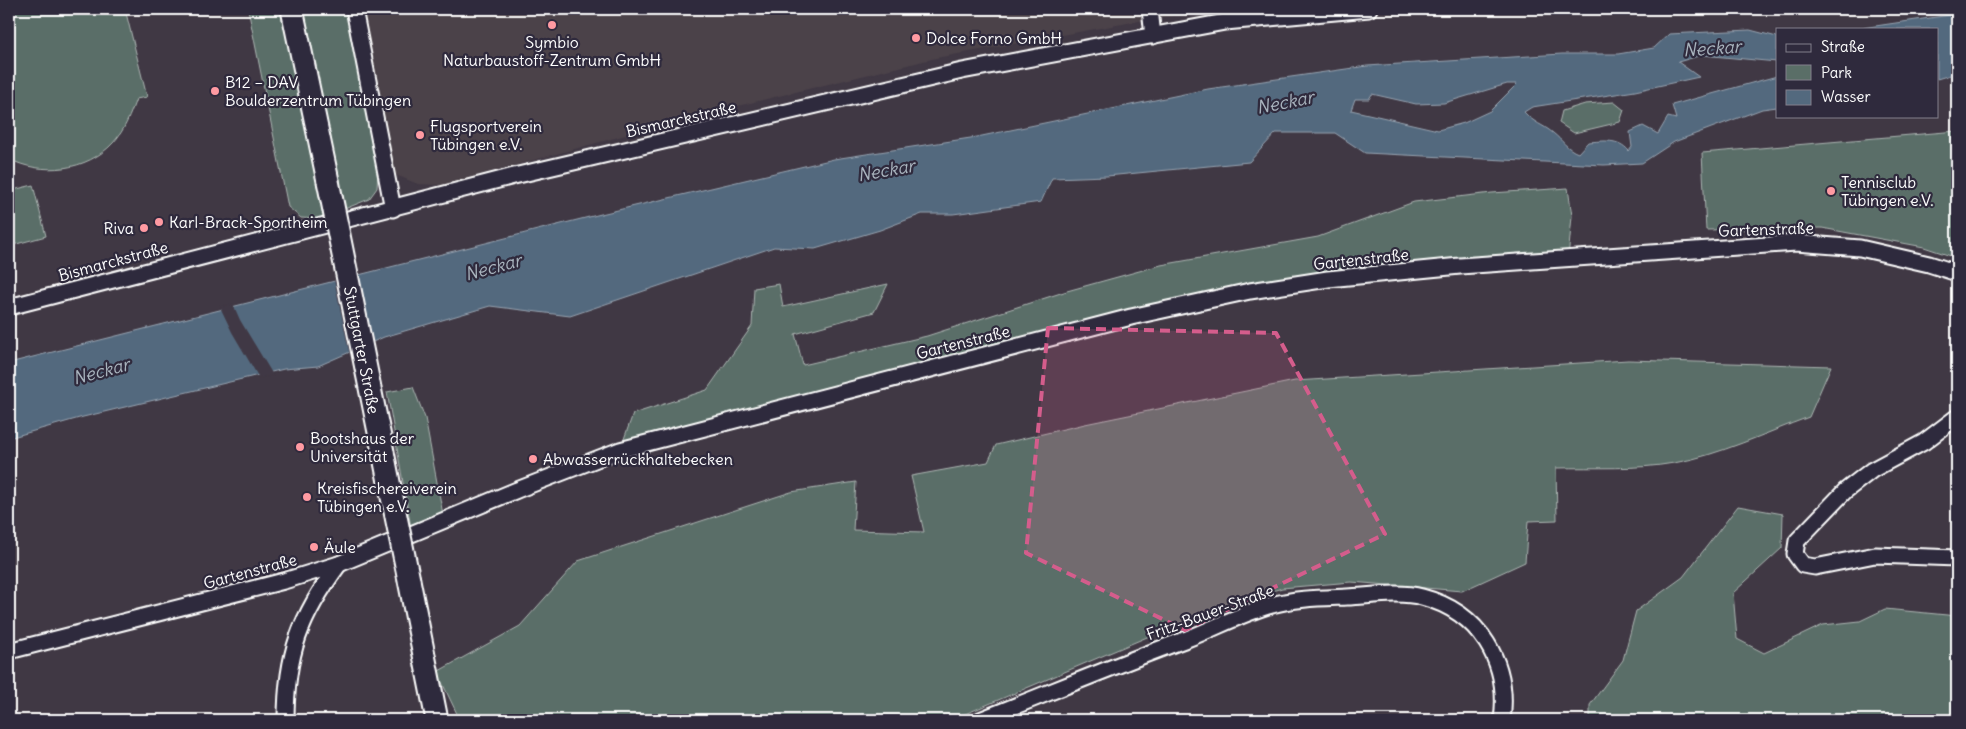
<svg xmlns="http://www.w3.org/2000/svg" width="1966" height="729" viewBox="0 0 1966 729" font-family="Delius,sans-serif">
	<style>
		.built { fill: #4b4249 }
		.green { fill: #5a6e67; stroke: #acb6b3 }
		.water { fill: #53697e; stroke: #98a5b2; fill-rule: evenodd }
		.pier { fill: #403844 }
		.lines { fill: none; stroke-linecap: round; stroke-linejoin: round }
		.street-casing { stroke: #fff; stroke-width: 19 }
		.secondary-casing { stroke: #fff; stroke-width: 25 }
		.street { stroke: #2f2a3d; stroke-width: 15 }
		.secondary { stroke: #2f2a3d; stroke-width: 21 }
		.secondary-bridge-casing { stroke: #fff; stroke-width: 25; stroke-linecap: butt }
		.secondary-bridge { stroke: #2f2a3d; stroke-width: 21 }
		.marked { fill: #d45d8c; fill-opacity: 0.2; stroke: #d45d8c; stroke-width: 4; stroke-dasharray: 10 6; stroke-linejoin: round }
		.poi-dot { fill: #ff9aa2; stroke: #2f2a3d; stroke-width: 2 }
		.labels { text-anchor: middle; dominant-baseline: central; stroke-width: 4.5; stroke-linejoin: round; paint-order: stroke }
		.poi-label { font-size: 16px; fill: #fff; stroke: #2f2a3d; text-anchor: start }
		.street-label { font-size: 16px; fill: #fff; stroke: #2f2a3d }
		.water-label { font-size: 18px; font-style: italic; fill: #a9b4be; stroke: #2f2a3d }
	</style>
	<rect width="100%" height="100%" fill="#403844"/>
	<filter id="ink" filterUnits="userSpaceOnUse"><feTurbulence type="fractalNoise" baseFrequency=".02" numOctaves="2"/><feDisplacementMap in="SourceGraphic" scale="10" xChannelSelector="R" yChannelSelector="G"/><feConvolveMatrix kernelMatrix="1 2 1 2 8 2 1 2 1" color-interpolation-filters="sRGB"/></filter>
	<g filter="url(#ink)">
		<path class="built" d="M 358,9 L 1239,9 L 1155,18 L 936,58 L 688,118 L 442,185 L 418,184 L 396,175 L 387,164 Z"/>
		<g class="green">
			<path d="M 9,9 L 125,9 L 147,97 L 136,99 C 130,115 125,130 113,143 C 87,171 42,176 9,159 Z"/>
			<path d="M 248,9 L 347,9 L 378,170 L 377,188 L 369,199 L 320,219 L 301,218 L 288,207 Z"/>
			<path d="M 1614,102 L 1624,110 L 1620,122 L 1574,133 L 1559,123 L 1562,111 L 1585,104 Z"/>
			<path d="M 1957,131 L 1957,258 L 1924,247 L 1822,228 L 1706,230 L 1702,153 Z"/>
			<path d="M 33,185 L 46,236 L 9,246 L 9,191 Z"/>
			<path d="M 1568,188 L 1572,216 L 1568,258 L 1290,285 L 620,450 L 633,414 L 707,390 L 752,326 L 754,288 L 779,284 L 783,307 L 888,284 L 874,312 L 795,334 L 803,365 L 927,336 L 1067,291 L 1161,265 L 1318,237 L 1414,202 L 1492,193 Z"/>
			<path d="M 1628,360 L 1831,366 L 1809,417 C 1765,433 1720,455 1674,463 C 1636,470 1595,467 1556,468 L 1557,520 L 1528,521 L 1525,562 L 1462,591 L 1351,582 L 1282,588 L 1211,610 L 951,720 L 460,720 L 437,672 L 520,626 L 578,561 L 791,492 L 856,482 L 853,530 L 924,532 L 911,476 L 988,462 L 996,445 L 1085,424 L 1295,381 Z"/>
			<path d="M 413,387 L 425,418 L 444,520 L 412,533 L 387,392 Z"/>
			<path d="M 1738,506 L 1783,514 L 1782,548 L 1733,593 L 1737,639 L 1764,653 L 1823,625 L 1860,621 L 1885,609 L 1957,616 L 1957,720 L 1590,720 L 1590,705 L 1623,660 L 1636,611 L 1683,577 Z"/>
		</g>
		<g class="water">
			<path d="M 1957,14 L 1957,73 L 1937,79 L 1937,29 L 1855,29 Z"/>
			<path d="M 1750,30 L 1777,37 L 1777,62 L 1702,55 L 1678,62 L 1699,77 L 1635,91 L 1532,107 L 1524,112 C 1535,124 1542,124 1553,133 C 1562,140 1567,149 1578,153 L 1588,142 C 1604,141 1618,138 1629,151 L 1632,147 L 1630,132 L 1643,126 L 1658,134 L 1668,117 L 1676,119 L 1672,105 L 1777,76 L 1777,107 L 1762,109 L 1674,142 L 1642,163 L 1604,165 L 1365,153 L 1335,133 L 1276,133 L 1249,162 L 1107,176 L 1052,178 L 1041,202 L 953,214 L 922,214 L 880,230 L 815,249 L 774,247 L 570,316 L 490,306 L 384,337 L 318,366 L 284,369 L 83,417 L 9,438 L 9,363 L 601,214 L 834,159 L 977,137 L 1208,89 L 1367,66 L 1562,54 L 1618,54 L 1654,48 L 1669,34 ZM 1507,84 L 1517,84 L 1490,111 L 1464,123 L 1438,130 L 1351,110 L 1355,99 L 1369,99 L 1372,94 L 1416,104 L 1444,103 Z"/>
		</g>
		<g class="pier">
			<path d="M 359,273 L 374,345 L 350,356 L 334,279 Z"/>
			<path d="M 233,304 L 240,320 L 273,375 L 259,378 L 232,332 L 220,307 Z"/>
		</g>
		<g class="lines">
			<defs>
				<g id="street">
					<path d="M 354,9 L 393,209"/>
					<path d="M 1150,9 L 1153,36"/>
					<path d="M 9,307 L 514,176 L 962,71 L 1225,22 L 1369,9"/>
					<path d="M 1957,417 L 1924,442 L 1872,470 L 1845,491 L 1797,541 L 1795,554 L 1803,565 L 1815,567 L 1875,555 L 1957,558"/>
					<path d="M 9,651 L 284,581 L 339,564 L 517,490 L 620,450 L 1131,317 L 1250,291 L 1328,279 L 1460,266 L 1796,243 L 1860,248 L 1929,264 L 1957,273"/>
					<path d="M 286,720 C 286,654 300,617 339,564"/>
					<path d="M 980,720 C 1049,693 1118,664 1187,639 C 1216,628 1242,613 1272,605 C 1295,598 1323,598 1347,597 C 1371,596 1399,591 1422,597 C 1480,612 1510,663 1502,720"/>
				</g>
				<g id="secondary">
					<path d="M 292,9 L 328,181"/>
					<path d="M 383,452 L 392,497"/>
					<path d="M 409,580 L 437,720"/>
				</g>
			</defs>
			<use href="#street" class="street-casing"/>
			<use href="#secondary" class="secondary-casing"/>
			<use href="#street" class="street"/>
			<use href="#secondary" class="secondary"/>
			<defs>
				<g id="secondary-bridge">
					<path d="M 328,181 L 383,452"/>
					<path d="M 392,497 L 409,580"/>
				</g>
			</defs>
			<use href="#secondary-bridge" class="secondary-bridge-casing"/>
			<use href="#secondary-bridge" class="secondary-bridge"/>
		</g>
	</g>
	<path class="marked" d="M 1048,328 L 1276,333 L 1385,534 L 1185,630 L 1026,553 Z"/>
	<g class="poi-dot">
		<circle cx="552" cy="25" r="5"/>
		<circle cx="916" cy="38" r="5"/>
		<circle cx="215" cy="91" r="5"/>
		<circle cx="420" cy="135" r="5"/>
		<circle cx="1831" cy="191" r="5"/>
		<circle cx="159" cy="222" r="5"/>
		<circle cx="144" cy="228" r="5"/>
		<circle cx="300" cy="447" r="5"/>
		<circle cx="533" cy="459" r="5"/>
		<circle cx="307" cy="497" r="5"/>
		<circle cx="314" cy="547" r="5"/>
	</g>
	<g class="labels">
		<g class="poi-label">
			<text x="926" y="38">Dolce Forno GmbH</text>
			<text x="552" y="42" text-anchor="middle">Symbio<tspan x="552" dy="18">Naturbaustoff-Zentrum GmbH</tspan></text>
			<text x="225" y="82">B12 – DAV<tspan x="225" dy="18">Boulderzentrum Tübingen</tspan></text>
			<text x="430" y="126">Flugsportverein<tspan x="430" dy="18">Tübingen e.V.</tspan></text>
			<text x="1841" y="182">Tennisclub<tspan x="1841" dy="18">Tübingen e.V.</tspan></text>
			<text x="169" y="222">Karl-Brack-Sportheim</text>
			<text x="134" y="228" text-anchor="end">Riva</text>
			<text x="310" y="438">Bootshaus der<tspan x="310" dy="18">Universität</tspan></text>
			<text x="543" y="459">Abwasserrückhaltebecken</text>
			<text x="317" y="488">Kreisfischereiverein<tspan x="317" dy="18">Tübingen e.V.</tspan></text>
			<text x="324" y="547">Äule</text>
		</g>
		<g class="street-label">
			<text transform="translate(681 119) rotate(-13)">Bismarckstraße</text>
			<text transform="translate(1766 229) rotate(-2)">Gartenstraße</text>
			<text transform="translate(1361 259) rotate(-6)">Gartenstraße</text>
			<text transform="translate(113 261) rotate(-15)">Bismarckstraße</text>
			<text transform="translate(963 342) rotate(-14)">Gartenstraße</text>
			<text transform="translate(362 350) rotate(79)">Stuttgarter Straße</text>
			<text transform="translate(250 571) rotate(-15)">Gartenstraße</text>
			<text transform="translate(1210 612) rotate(-20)">Fritz-Bauer-Straße</text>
		</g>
		<g class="water-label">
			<text transform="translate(1712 48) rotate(-4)">Neckar</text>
			<text transform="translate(1285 102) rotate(-11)">Neckar</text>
			<text transform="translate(886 170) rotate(-10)">Neckar</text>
			<text transform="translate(493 267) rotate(-15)">Neckar</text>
			<text transform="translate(101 371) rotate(-15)">Neckar</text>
		</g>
	</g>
	<rect width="1966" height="729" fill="none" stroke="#2f2a3d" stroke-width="30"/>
	<rect x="15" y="15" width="1936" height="699" fill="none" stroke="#fff" stroke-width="2" filter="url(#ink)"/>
	<rect x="1776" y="28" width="162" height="90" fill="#2f2a3d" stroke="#827f8b"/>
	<rect x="1786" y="44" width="25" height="8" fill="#2f2a3d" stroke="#827f8b"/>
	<text x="1821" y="52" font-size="15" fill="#ffffff">Straße</text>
	<rect x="1786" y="65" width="25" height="15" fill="#5a6e67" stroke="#827f8b"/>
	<text x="1821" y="78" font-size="15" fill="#ffffff">Park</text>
	<rect x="1786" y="90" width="25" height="15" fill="#53697e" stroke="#827f8b"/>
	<text x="1821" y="102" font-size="15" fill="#ffffff">Wasser</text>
</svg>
